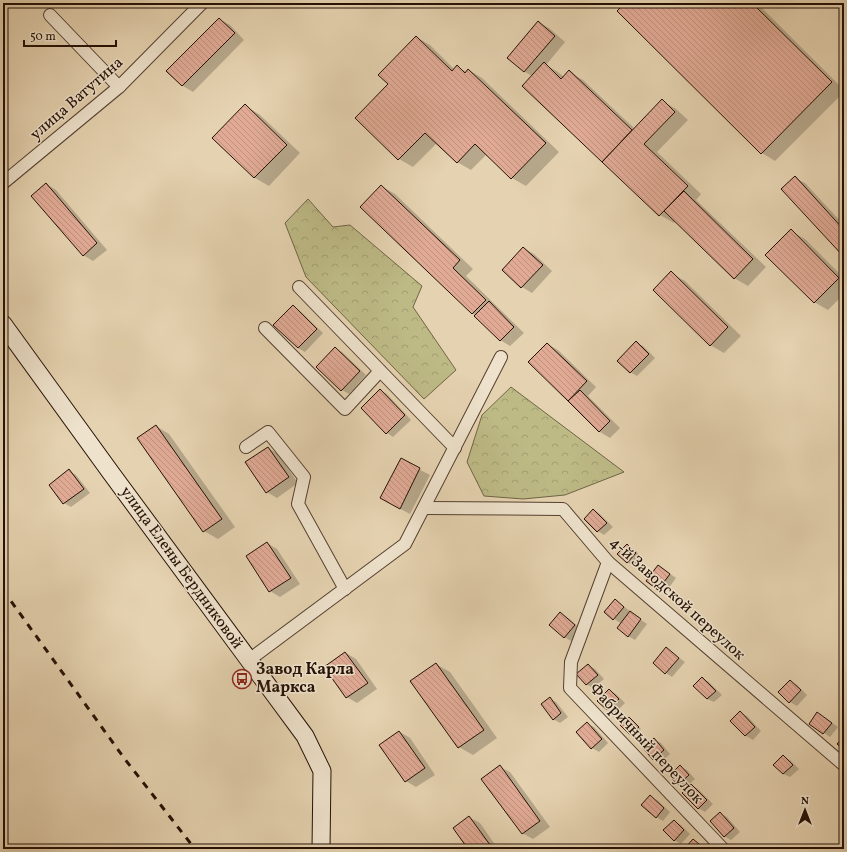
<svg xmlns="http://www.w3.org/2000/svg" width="847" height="852" viewBox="0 0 847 852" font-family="Vollkorn,serif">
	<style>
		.forest { fill: url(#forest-crowns); stroke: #706546 }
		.shadow { fill: #0003 }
		.building { fill: url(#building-back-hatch); stroke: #241005 }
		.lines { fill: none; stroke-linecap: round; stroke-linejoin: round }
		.street-casing { stroke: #544030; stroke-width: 14 }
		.secondary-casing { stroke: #241005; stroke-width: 19 }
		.street { stroke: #eee2cc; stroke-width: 12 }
		.secondary { stroke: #eee2cc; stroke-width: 17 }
		.rail { stroke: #241005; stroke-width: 3; stroke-dasharray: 7 7; stroke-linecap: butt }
		.labels { text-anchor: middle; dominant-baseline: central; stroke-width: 3; stroke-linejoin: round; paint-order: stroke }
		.street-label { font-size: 16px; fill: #241005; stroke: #eee2cc }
		.poi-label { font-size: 16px; font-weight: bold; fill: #241005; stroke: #eee2cc; text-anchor: start }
	</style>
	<defs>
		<pattern id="forest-crowns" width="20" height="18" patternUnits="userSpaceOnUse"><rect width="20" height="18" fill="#bdba86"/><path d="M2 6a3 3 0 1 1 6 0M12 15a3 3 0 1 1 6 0" fill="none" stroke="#a29f72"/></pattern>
		<pattern id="building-back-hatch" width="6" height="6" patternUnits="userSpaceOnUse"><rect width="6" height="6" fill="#e0aa95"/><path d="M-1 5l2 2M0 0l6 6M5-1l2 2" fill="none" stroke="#c0917f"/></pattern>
	</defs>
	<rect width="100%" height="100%" fill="#e5d2b0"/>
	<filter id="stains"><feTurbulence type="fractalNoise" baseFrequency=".005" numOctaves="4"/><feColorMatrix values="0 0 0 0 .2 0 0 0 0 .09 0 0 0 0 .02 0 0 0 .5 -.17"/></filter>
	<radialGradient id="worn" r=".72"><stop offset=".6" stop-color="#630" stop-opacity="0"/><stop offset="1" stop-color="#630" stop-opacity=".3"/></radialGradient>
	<g class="forest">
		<path d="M 308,199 L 333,227 L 350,225 L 422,286 L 413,307 L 456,370 L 424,399 L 306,277 L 285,223 Z"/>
		<path d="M 511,387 L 624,472 L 565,495 L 523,499 L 484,496 L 467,462 L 482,415 Z"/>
	</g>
	<g class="shadow">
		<path d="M 626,3 L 757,3 L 844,90 L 844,92 L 775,161 L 762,153 Z"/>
		<path d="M 219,19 L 230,25 L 244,40 L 193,92 L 183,86 L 168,71 Z"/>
		<path d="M 538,22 L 549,28 L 565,42 L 546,65 L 558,72 L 564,77 L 569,72 L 583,80 L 635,129 L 662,101 L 676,109 L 688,120 L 657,152 L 701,194 L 696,200 L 766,267 L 748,286 L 734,278 L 676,221 L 674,223 L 660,215 L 523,86 L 532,76 L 525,72 L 508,58 Z"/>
		<path d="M 416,37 L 430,45 L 455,70 L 457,67 L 467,72 L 469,70 L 482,78 L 559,152 L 526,186 L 512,178 L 487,154 L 471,170 L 457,162 L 437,143 L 413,167 L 399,159 L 356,118 L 389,84 Z"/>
		<path d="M 245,106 L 259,114 L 300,153 L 269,186 L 255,178 L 214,138 Z"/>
		<path d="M 795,178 L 805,183 L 844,225 L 844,255 Z"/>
		<path d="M 46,184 L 56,190 L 107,250 L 93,261 L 83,255 Z"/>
		<path d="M 381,186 L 395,194 L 473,269 L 466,276 L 524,333 L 510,346 L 500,340 L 476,316 L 472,313 Z"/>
		<path d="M 791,231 L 805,239 L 844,278 L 844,294 L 828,310 L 814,302 Z"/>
		<path d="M 523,248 L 534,254 L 552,271 L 532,293 L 522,287 L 503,270 Z"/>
		<path d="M 671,273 L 685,281 L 741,336 L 724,353 L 710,345 Z"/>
		<path d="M 293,307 L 299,310 L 323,333 L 305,352 L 298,348 Z"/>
		<path d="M 636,343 L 643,346 L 655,358 L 637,376 L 630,372 Z"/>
		<path d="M 547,344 L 558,350 L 596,387 L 588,396 L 620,428 L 610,438 L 600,432 L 568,400 Z"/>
		<path d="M 335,348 L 342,352 L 366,375 L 349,394 L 342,390 L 317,367 Z"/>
		<path d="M 380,390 L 387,394 L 411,420 L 393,437 L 387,433 L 362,408 Z"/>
		<path d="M 156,426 L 169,434 L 235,527 L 218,539 L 204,531 Z"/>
		<path d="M 268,448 L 278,454 L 298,483 L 277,498 L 267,492 Z"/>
		<path d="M 401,460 L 430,475 L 410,514 L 391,504 Z"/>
		<path d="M 69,471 L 76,475 L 90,493 L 71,507 L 64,503 L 50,485 Z"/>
		<path d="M 594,510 L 600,514 L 613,527 L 604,535 L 598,531 Z"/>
		<path d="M 267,543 L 277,549 L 300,584 L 280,597 L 270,591 Z"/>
		<path d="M 627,545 L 634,549 L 642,558 L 634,566 L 627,562 Z"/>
		<path d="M 659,566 L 676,578 L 665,593 L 647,581 Z"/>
		<path d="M 615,600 L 630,611 L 629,612 L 647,624 L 635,640 L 628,636 L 622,624 L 614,619 Z"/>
		<path d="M 560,613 L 567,617 L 581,629 L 571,641 L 564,637 Z"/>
		<path d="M 667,649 L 685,662 L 672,677 L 666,673 Z"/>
		<path d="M 346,653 L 356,659 L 377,689 L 357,703 L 347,697 L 326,667 Z"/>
		<path d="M 436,664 L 450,672 L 497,738 L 473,755 L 459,747 Z"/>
		<path d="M 588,665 L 595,669 L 604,679 L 593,688 L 586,684 Z"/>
		<path d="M 702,678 L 709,682 L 722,695 L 714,702 L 707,699 L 694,686 Z"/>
		<path d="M 790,681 L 797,685 L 807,695 L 797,706 L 790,702 L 779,692 Z"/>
		<path d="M 609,690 L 616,694 L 625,703 L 614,714 L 608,710 L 599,701 Z"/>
		<path d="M 550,699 L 556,702 L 568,717 L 560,723 L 553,719 Z"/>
		<path d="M 740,712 L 747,716 L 761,731 L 753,740 L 746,736 L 732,721 Z"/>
		<path d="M 824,717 L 838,727 L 830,737 L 810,723 Z"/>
		<path d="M 629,718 L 641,729 L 633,736 L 630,735 Z"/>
		<path d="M 588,724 L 594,727 L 608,743 L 599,752 L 592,748 Z"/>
		<path d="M 400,732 L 410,738 L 435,775 L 416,787 L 406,781 Z"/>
		<path d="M 654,740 L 661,743 L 670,754 L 660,763 L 654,759 Z"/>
		<path d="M 783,756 L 790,760 L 799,769 L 790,777 L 783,774 Z"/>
		<path d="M 500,767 L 510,772 L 550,827 L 533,839 L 522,833 Z"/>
		<path d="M 680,767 L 687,770 L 695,779 L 685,788 L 678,784 Z"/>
		<path d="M 691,785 L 698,789 L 713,804 L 705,812 L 698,808 Z"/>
		<path d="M 650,797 L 657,800 L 670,812 L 663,821 L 656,817 Z"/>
		<path d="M 720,813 L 727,817 L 740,832 L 731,840 L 724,836 Z"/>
		<path d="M 469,817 L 480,823 L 498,849 L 470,849 Z"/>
		<path d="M 674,821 L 681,825 L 690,834 L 681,844 L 674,840 Z"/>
		<path d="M 747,846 L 752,849 L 744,849 Z"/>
	</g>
	<g class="building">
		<path d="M 625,3 L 752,3 L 832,82 L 761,154 L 617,11 Z"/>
		<path d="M 219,18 L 235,33 L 182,86 L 166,71 Z"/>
		<path d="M 538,21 L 555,36 L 524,72 L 507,58 Z"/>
		<path d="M 416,36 L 452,71 L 457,65 L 465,73 L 468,69 L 546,143 L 511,179 L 475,144 L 457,163 L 425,133 L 398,160 L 355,118 L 388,84 L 378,75 Z"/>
		<path d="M 544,62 L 561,79 L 569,70 L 632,130 L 602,162 L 522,86 Z"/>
		<path d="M 662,99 L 675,112 L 644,144 L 688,186 L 659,216 L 602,162 Z"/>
		<path d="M 245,104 L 287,145 L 254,178 L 212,138 Z"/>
		<path d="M 795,176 L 844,230 L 844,257 L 781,189 Z"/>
		<path d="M 46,183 L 97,243 L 83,256 L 31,196 Z"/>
		<path d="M 381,185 L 460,260 L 453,268 L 486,300 L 472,314 L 360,207 Z"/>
		<path d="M 684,191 L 753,259 L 734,279 L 664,211 Z"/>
		<path d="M 791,229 L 839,278 L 814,303 L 765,255 Z"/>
		<path d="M 523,247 L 543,265 L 521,288 L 502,270 Z"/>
		<path d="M 671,271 L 728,327 L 710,346 L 653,290 Z"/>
		<path d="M 489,301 L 514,327 L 500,341 L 474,316 Z"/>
		<path d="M 293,305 L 317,329 L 298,348 L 273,325 Z"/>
		<path d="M 636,341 L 649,354 L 630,373 L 617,361 Z"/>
		<path d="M 547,343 L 587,381 L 568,401 L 528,362 Z"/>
		<path d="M 335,347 L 360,371 L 341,391 L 316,367 Z"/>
		<path d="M 380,389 L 405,415 L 386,434 L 361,408 Z"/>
		<path d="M 580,390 L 610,421 L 599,432 L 568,401 Z"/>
		<path d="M 156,425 L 222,519 L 203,532 L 137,438 Z"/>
		<path d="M 268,447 L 289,477 L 266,493 L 245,462 Z"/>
		<path d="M 401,458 L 420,468 L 400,509 L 380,498 Z"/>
		<path d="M 69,469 L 84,489 L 63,504 L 49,485 Z"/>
		<path d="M 593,509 L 607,523 L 597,532 L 584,519 Z"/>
		<path d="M 267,542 L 291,578 L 269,592 L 246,556 Z"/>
		<path d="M 627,544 L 636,553 L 627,563 L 617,554 Z"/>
		<path d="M 658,565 L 670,574 L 658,590 L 646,581 Z"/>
		<path d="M 615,599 L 624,607 L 613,620 L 604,612 Z"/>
		<path d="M 630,611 L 641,619 L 628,637 L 617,628 Z"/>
		<path d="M 560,612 L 575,625 L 564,638 L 549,625 Z"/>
		<path d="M 666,647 L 679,658 L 665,674 L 653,663 Z"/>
		<path d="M 345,652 L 368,683 L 346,698 L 324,667 Z"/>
		<path d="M 436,663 L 484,730 L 458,748 L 410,681 Z"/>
		<path d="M 588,664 L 598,675 L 586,685 L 576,674 Z"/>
		<path d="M 702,677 L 716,691 L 707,699 L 693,686 Z"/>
		<path d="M 790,680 L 801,690 L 789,703 L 778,692 Z"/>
		<path d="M 609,689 L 619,699 L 607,710 L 597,701 Z"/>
		<path d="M 550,697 L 561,713 L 553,720 L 541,704 Z"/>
		<path d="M 740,711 L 755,727 L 745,736 L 730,721 Z"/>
		<path d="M 817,712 L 832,723 L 823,734 L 809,724 Z"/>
		<path d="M 629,717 L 639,727 L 630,735 L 620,725 Z"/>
		<path d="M 587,722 L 602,739 L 591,749 L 576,732 Z"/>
		<path d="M 399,731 L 425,768 L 405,782 L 379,745 Z"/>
		<path d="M 844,736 L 844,749 L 837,744 Z"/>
		<path d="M 654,738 L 664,750 L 653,760 L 643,748 Z"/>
		<path d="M 783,755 L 793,765 L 783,774 L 773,765 Z"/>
		<path d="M 500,765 L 540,821 L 522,834 L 481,779 Z"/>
		<path d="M 680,765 L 689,775 L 678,785 L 669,776 Z"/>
		<path d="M 691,784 L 707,800 L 698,809 L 682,793 Z"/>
		<path d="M 650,795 L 664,808 L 656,818 L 641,805 Z"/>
		<path d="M 720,812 L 734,828 L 724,837 L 710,821 Z"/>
		<path d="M 469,816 L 493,849 L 468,849 L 453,828 Z"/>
		<path d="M 674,820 L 684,830 L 674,841 L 663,830 Z"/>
		<path d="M 693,839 L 705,849 L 684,849 Z"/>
	</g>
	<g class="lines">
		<defs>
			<g id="street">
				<path d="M 50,15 L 119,87"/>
				<path d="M 3,183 L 119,87 L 202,3"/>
				<path d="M 299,287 L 455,448"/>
				<path d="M 265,328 L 345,409 L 380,371"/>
				<path d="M 246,447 L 268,432 L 304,477 L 298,504 L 345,589"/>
				<path d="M 424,508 L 563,509 L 608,562 L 844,765"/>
				<path d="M 608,562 L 571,662 L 570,688 L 723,849"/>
				<path d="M 249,660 L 405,544 L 501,357"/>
			</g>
			<path id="secondary" d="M 3,324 L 111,473 L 305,736 L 322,771 L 321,849"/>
		</defs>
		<use href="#street" class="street-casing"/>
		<use href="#secondary" class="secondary-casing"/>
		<use href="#street" class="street"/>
		<use href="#secondary" class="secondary"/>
		<path class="rail" d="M 3,590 L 124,758 L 195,849"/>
	</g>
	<defs>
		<symbol id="bus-ring" viewBox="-11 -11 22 22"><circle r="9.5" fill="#eee2cc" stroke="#8f2418" stroke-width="1.5"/><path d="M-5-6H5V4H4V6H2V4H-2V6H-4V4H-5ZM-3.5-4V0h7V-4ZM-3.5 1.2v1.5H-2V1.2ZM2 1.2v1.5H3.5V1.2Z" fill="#8f2418"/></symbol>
	</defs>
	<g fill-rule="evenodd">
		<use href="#bus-ring" x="231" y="668" width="22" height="22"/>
	</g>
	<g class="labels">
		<g class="street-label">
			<text transform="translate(77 99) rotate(-41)">улица Ватутина</text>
			<text transform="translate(181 568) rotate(54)">улица Елены Бердниковой</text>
			<text transform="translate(677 599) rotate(42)">4-й Заводской переулок</text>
			<text transform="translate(646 744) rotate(47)">Фабричный переулок</text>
		</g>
		<g class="poi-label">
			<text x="256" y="670">Завод Карла<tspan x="256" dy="18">Маркса</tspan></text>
		</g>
	</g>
	<rect width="847" height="852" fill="none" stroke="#e5d2b0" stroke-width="16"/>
	<rect x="4" y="4" width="839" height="844" fill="none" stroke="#241005" stroke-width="2"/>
	<rect x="8" y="8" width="831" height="836" fill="none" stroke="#241005"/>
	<g transform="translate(805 810)" stroke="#eee2cc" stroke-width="3" paint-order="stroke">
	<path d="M0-3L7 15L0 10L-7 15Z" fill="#241005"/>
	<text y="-6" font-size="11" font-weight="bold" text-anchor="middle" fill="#241005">N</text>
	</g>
	<path d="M24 40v6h92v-6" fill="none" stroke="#241005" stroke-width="2"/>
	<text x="30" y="40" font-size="12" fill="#241005" stroke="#eee2cc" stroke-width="3" paint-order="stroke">50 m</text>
	<rect width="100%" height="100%" filter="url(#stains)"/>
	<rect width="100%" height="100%" fill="url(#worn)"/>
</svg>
